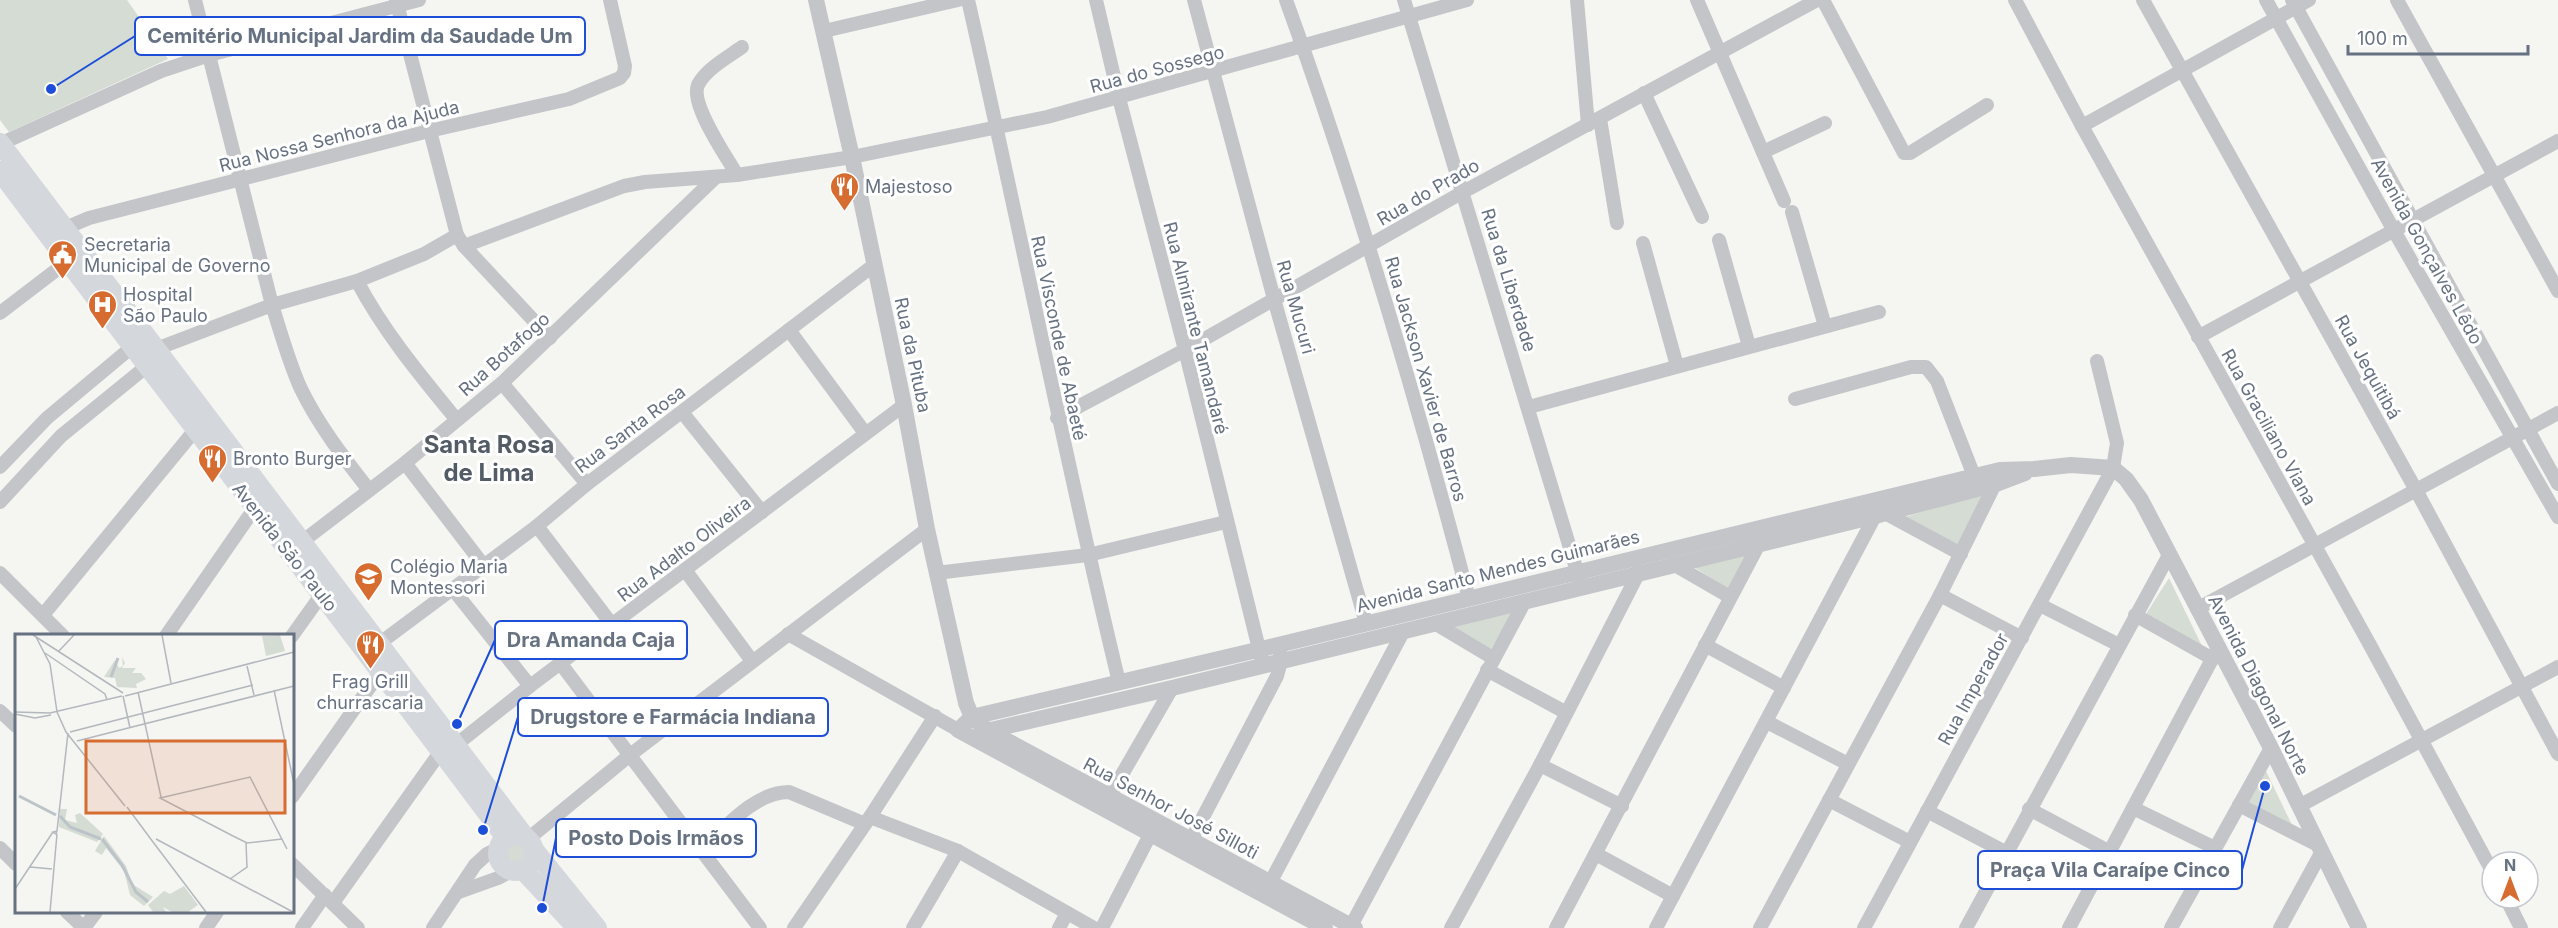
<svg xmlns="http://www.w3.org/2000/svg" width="2558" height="928" viewBox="0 0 2558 928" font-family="Inter,sans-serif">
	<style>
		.green { fill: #d5dcd3 }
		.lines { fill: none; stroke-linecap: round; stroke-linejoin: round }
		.minor { stroke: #c3c5c9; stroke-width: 14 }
		.tertiary { stroke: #c3c5c9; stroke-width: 16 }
		.secondary { stroke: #d4d8dc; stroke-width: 20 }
		.labels { text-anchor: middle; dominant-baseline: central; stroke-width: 6; stroke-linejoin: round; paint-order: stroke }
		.street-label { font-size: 18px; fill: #667181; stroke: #fff }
		.poi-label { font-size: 18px; fill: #667181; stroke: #fff; text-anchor: start }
		.district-label { font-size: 24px; font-weight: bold; fill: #535c66; stroke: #fff }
		.inset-river { fill: none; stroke: #bcc4c9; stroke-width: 3 }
		.inset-road { fill: none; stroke: #b3b8be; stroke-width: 1.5 }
		.view { fill: #d66c30; fill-opacity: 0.15; stroke: #d66c30; stroke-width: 3 }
		.inset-edge { fill: none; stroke: #667181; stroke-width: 3 }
		.leader { fill: none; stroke: #1d4ed8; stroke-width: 2 }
		.callout-dot { fill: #1d4ed8; stroke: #fff; stroke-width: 2 }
		.callout { fill: #fff; stroke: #1d4ed8; stroke-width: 2 }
		.callout-label { font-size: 20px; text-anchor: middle; font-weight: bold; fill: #667181 }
	</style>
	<rect width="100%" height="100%" fill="#f5f5f2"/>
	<g class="green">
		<path d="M 0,0 L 127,0 L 168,59 L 9,132 L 0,120 Z"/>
		<path d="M 1986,492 L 1959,548 L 1902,518 Z"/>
		<path d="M 1747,555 L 1729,590 L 1694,567 Z"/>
		<path d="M 2169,578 L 2202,646 L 2146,614 Z"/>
		<path d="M 1514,610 L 1491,649 L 1452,626 Z"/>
		<path d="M 2265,769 L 2293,827 L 2247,803 Z"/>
		<path d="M 522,838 L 532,858 L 528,864 L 506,867 C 498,858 499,851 505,842 Z"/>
	</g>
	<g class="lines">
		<g class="minor">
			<path d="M 195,0 L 272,305 C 281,333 289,363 301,389 C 319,426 344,458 369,490"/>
			<path d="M 396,0 L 457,235 L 464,246 L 550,338"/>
			<path d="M 968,0 C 1020,227 1064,456 1119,682"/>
			<path d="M 1096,0 L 1119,98 L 1185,350 L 1263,665"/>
			<path d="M 1194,0 L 1274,299 L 1366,623"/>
			<path d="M 1286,0 C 1357,196 1416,397 1469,599"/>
			<path d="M 1404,0 L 1580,581"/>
			<path d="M 1577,0 L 1588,125"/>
			<path d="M 1697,0 L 1784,201"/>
			<path d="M 1823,0 L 1904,153 L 1910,153 L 1987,105"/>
			<path d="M 2015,0 L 2082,126 L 2370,645 L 2492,871"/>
			<path d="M 2143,0 L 2416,490 L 2558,754"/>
			<path d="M 2266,0 L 2393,229 L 2558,517"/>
			<path d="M 2292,0 L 2558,484"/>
			<path d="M 2397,0 L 2558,291"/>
			<path d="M 824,31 L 958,0"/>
			<path d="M 1644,93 L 1702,217"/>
			<path d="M 1600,119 L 1617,223"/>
			<path d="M 2082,126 L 2309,0"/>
			<path d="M 0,144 L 161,71 L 209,55 L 419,0"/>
			<path d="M 1763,152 L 1825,123"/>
			<path d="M 737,175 C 727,157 687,101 699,83 C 708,68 728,57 742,47"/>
			<path d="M 1792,212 L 1825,326"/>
			<path d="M 63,229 L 89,218 L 429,131 L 569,99 L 620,78 L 624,73 L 625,66 L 610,0"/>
			<path d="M 1719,240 L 1749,346"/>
			<path d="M 1643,243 L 1677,366"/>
			<path d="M 464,246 L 624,186 L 645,182 L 737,175 L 852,157 L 1047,117 L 1467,0"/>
			<path d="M 357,281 C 384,332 420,375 456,419"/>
			<path d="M 0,313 L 68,261"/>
			<path d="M 789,330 L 865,433"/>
			<path d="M 2198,337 L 2558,141"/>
			<path d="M 156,349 L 272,305 L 357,281 L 424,254 L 457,235"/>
			<path d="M 502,383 L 587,484"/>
			<path d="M 1795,399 L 1911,367 L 1926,367 L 1937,381 L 1974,476"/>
			<path d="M 1529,407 L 1879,312"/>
			<path d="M 682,412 L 762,512"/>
			<path d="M 1057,418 L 1185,350 L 1463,192 L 1817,0"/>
			<path d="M 405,463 L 484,566"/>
			<path d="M 0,467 L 47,418 L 132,347"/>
			<path d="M 0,502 L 61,436 L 147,366"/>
			<path d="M 1885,513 L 1961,554"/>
			<path d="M 537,526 L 613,626"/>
			<path d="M 303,541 L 405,463 L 502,383 L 715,178"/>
			<path d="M 1673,564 L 1730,597"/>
			<path d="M 685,570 L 752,661"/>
			<path d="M 0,573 L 63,636"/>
			<path d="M 936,573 L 1088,555 L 1226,522"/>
			<path d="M 452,588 L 530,686"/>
			<path d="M 1940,595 L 2022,638"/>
			<path d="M 2040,605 L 2119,645"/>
			<path d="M 2197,609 L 2558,413"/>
			<path d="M 43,615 L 195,430"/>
			<path d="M 2135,615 L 2213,659"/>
			<path d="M 1436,624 L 1493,658"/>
			<path d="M 788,634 L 958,730"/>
			<path d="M 166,636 L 254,509"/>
			<path d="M 292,636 L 322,594"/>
			<path d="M 380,643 L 537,526 L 587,484 L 874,265"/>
			<path d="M 1705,645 L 1784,688"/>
			<path d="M 561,664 L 760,928"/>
			<path d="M 1487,670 L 1565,712"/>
			<path d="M 0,711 L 16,726"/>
			<path d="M 1767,722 L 1848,764"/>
			<path d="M 457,744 L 530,686 L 904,405"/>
			<path d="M 1540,765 L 1622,806"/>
			<path d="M 292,797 L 381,671"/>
			<path d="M 1109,797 L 1172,688"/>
			<path d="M 1829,800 L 1910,842"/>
			<path d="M 2239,805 L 2316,844"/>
			<path d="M 2299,806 L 2558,667"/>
			<path d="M 2133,808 L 2215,848"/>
			<path d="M 2029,809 L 2110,852"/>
			<path d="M 1927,811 L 2007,853"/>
			<path d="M 870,817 L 958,851 L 1094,928"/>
			<path d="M 528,839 L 630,755 L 927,529"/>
			<path d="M 1191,840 L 1277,676 L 1281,661 L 1280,653"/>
			<path d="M 0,848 L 16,864"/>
			<path d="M 701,850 C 725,828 755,792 789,792 L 865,824"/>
			<path d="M 1596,854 L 1673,896"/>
			<path d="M 292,864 L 358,928"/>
			<path d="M 1270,883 L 1403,632"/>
			<path d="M 459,892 L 498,878 L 511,871"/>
			<path d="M 2506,898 L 2521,928"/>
			<path d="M 333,903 L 441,751"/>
			<path d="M 67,912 L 84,928 L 96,912"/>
			<path d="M 1351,926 L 1525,601"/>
			<path d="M 206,928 L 217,912"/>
			<path d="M 302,928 L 325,895"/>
			<path d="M 433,928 L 475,865 L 487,854 L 497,849"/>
			<path d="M 794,928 L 870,817 L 935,716"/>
			<path d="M 913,928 L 958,851"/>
			<path d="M 1059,928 L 1067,913"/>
			<path d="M 1102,928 L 1151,833"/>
			<path d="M 1451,928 L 1540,765 L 1639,572"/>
			<path d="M 1556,928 L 1759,544"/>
			<path d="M 1656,928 L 1875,516"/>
			<path d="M 1760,928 L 1940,595 L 1998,478"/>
			<path d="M 1864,928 L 2113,468 L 2117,443 L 2097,361"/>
			<path d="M 1966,928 L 2169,555"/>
			<path d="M 2069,928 L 2218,648"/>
			<path d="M 2171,928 L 2271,748"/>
			<path d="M 2280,928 L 2321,853"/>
		</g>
		<g class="tertiary">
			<path d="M 816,0 L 852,157 L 904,405 L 927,529 L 966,703 L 972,717 L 987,730 L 1355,928"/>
			<path d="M 982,732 L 1172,688 L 1875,516 L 1996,484 L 2025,473"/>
			<path d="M 1325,928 L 958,730 L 972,717 L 1278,645 L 2000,470 L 2034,469 L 2071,465 L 2113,468 L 2126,479 L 2141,500 L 2271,748 L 2359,928"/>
		</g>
		<g class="secondary">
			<path d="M 0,143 L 525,837"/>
			<path d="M 0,171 C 167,394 339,614 506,838"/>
			<circle cx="516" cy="853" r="18"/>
			<path d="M 534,850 L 597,928"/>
			<path d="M 523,870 L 577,928"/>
		</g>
	</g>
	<defs>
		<symbol id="restaurant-pin" viewBox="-11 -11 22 30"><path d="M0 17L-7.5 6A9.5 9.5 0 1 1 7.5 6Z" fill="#d66c30" stroke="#fff"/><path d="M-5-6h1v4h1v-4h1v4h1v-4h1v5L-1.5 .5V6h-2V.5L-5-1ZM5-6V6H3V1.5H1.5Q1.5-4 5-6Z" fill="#fff"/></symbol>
		<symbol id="civic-pin" viewBox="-11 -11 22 30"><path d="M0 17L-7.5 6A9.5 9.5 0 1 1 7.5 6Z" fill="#d66c30" stroke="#fff"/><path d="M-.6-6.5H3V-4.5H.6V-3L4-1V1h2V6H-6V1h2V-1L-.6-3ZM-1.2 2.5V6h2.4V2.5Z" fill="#fff"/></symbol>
		<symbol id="hospital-pin" viewBox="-11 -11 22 30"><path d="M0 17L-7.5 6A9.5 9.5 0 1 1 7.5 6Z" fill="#d66c30" stroke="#fff"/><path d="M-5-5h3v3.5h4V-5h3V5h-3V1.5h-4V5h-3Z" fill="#fff"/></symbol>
		<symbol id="school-pin" viewBox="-11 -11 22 30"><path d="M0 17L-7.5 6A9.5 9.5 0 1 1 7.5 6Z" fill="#d66c30" stroke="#fff"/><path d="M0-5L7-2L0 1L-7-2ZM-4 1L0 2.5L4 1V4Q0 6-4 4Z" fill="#fff"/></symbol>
	</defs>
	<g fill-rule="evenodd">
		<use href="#restaurant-pin" x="828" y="170" width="33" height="45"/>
		<use href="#civic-pin" x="46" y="238" width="33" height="45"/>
		<use href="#hospital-pin" x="86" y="288" width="33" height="45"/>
		<use href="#restaurant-pin" x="196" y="442" width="33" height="45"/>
		<use href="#school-pin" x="352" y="560" width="33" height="45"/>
		<use href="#restaurant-pin" x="354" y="628" width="33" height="45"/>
	</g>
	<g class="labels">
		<g class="street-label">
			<text transform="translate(1157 69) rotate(-15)">Rua do Sossego</text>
			<text transform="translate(339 136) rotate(-14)">Rua Nossa Senhora da Ajuda</text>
			<text transform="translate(1428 192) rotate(-30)">Rua do Prado</text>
			<text transform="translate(2427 251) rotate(61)">Avenida Gonçalves Lêdo</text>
			<text transform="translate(1509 280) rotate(73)">Rua da Liberdade</text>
			<text transform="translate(1296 307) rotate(74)">Rua Mucuri</text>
			<text transform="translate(1196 328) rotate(76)">Rua Almirante Tamandaré</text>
			<text transform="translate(1059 338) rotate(78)">Rua Visconde de Abaeté</text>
			<text transform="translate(504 354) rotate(-42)">Rua Botafogo</text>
			<text transform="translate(913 355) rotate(78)">Rua da Pituba</text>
			<text transform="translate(2368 367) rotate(61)">Rua Jequitibá</text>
			<text transform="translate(1426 379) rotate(74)">Rua Jackson Xavier de Barros</text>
			<text transform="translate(2269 427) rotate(61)">Rua Graciliano Viana</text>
			<text transform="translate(630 429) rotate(-37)">Rua Santa Rosa</text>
			<text transform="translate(285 547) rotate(52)">Avenida São Paulo</text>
			<text transform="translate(684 549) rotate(-37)">Rua Adalto Oliveira</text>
			<text transform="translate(1498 571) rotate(-14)">Avenida Santo Mendes Guimarães</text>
			<text transform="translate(2259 685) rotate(63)">Avenida Diagonal Norte</text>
			<text transform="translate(1973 689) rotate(-61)">Rua Imperador</text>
			<text transform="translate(1171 808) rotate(28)">Rua Senhor José Silloti</text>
		</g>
		<g class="poi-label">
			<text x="865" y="186">Majestoso</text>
			<text x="84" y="244">Secretaria<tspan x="84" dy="21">Municipal de Governo</tspan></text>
			<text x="123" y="294">Hospital<tspan x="123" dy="21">São Paulo</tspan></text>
			<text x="233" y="458">Bronto Burger</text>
			<text x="390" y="566">Colégio Maria<tspan x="390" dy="21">Montessori</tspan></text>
			<text x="370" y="681" text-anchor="middle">Frag Grill<tspan x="370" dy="21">churrascaria</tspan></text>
		</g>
		<g class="district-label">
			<text x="489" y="444">Santa Rosa<tspan x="489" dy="28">de Lima</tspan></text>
		</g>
	</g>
	<g transform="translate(15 634)">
		<rect width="279" height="279" fill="#f5f5f2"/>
		<path d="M 265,1 L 270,17 L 251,22 L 247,2 ZM 107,23 L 110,29 L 107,34 L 121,34 L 117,39 L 126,39 L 131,45 L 121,50 L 122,54 L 102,53 L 100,44 L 89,43 L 100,26 L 104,34 L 108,32 ZM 45,175 L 52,175 L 50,186 L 62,189 L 60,181 L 65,179 L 88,200 L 82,208 L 44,193 ZM 89,202 L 111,232 L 117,250 L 138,263 L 129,272 L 115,261 L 109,237 L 91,214 L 87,221 L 80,217 ZM 169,252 L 183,271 L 173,278 L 157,278 L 148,273 L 151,278 L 138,278 L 133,271 L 149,257 L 155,260 Z" fill="#d5dcd3"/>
		<path class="inset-river" d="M 96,43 L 103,24M 4,162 L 41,181M 45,182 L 55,193 L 86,205M 87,205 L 107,231 L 121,258 L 133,268"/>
		<path class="inset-road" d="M 18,1 L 108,59M 147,1 L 156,49M 21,3 L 35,30 L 42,78M 43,18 L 59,1M 30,19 L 90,60 L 92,66M 232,32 L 239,61M 259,56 L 279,150M 123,58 L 146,163M 108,62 L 115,94M 110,62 L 279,18M 0,78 L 35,79 L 107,62M 42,78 L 51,98 L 110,172M 0,80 L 20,84 L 36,81M 55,98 L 238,51M 62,107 L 279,52M 112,173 L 138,208M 42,197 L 41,200 L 38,198 L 42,197 L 53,99M 216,201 L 232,209 L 267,205M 218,202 L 145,164 L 235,143 L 272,215M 141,205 L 278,278M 138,208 L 191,278M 15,233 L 37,235M 215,245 L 232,233 L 231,209M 0,255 L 38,198M 35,278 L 42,200"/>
		<path class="view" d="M 71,107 L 270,107 L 270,179 L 71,179 Z"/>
		<rect width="279" height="279" class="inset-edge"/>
	</g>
	<path class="leader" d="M51 89L135 36M457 724L495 640M483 830L518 717M542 908L556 838M2265 786L2242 870"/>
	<g class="callout-dot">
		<circle cx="51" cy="89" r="6"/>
		<circle cx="457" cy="724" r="6"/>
		<circle cx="483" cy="830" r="6"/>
		<circle cx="542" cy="908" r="6"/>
		<circle cx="2265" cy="786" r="6"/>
	</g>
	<g class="callout">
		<rect x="135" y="17" width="450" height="38" rx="6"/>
		<rect x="495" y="621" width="192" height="38" rx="6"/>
		<rect x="518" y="698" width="310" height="38" rx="6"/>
		<rect x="556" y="819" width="200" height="38" rx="6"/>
		<rect x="1978" y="851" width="264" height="38" rx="6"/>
	</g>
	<g class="callout-label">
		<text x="360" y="43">Cemitério Municipal Jardim da Saudade Um</text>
		<text x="591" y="647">Dra Amanda Caja</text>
		<text x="673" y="724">Drugstore e Farmácia Indiana</text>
		<text x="656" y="845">Posto Dois Irmãos</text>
		<text x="2110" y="877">Praça Vila Caraípe Cinco</text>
	</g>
	<g transform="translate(2510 880)"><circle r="28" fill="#ffffff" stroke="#c2c6cd" stroke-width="1.5"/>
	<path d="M0-4.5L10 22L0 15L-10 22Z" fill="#d66c30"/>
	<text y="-9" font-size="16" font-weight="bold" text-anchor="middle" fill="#667181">N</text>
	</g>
	<path d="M2348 45v9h180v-9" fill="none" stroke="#667181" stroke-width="3"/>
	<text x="2357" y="45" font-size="18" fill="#667181" stroke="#ffffff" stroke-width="4.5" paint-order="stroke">100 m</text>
</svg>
